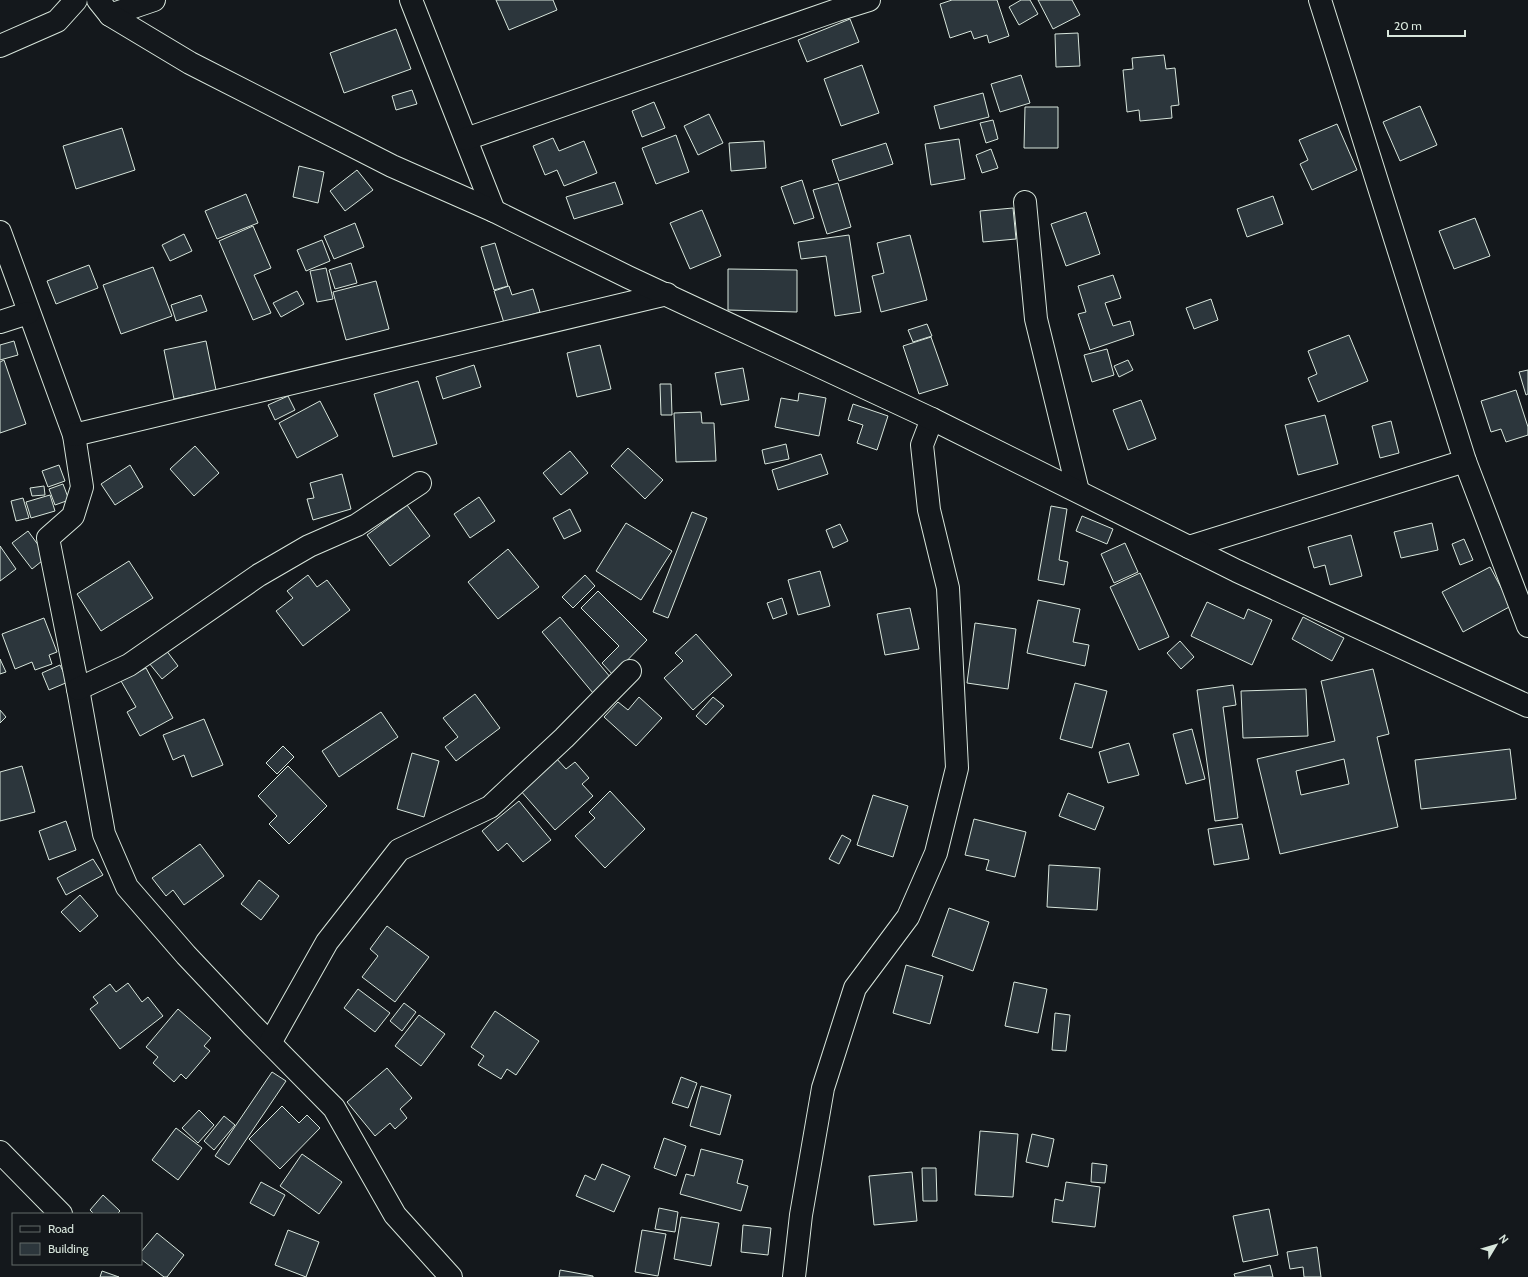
<svg xmlns="http://www.w3.org/2000/svg" width="1528" height="1277" viewBox="0 0 1528 1277" font-family="Cabin,sans-serif">
	<style>
		.building { fill: #2c363c; stroke: #d8e6dc; fill-rule: evenodd }
		.lines { fill: none; stroke-linecap: round; stroke-linejoin: round }
		.minor-casing { stroke: #d8e6dc; stroke-width: 24 }
		.secondary-casing { stroke: #d8e6dc; stroke-width: 24 }
		.minor { stroke: #14181c; stroke-width: 22 }
		.secondary { stroke: #14181c; stroke-width: 22 }
	</style>
	<rect width="100%" height="100%" fill="#14181c"/>
	<g class="building">
		<path d="M 496,0 L 553,0 L 557,10 L 509,30 Z"/>
		<path d="M 952,0 L 997,0 L 1009,36 L 989,43 L 987,35 L 974,39 L 971,31 L 950,38 L 940,4 Z"/>
		<path d="M 1021,0 L 1030,0 L 1038,14 L 1019,25 L 1009,7 Z"/>
		<path d="M 1038,0 L 1072,0 L 1080,15 L 1053,29 Z"/>
		<path d="M 850,19 L 859,42 L 807,62 L 798,40 Z"/>
		<path d="M 396,29 L 411,69 L 344,93 L 330,53 Z"/>
		<path d="M 1078,33 L 1080,66 L 1056,67 L 1055,34 Z"/>
		<path d="M 1164,55 L 1166,69 L 1175,68 L 1179,105 L 1171,106 L 1172,118 L 1140,121 L 1139,110 L 1127,112 L 1123,70 L 1133,69 L 1132,58 Z"/>
		<path d="M 862,65 L 879,113 L 841,126 L 824,79 Z"/>
		<path d="M 1021,75 L 1030,103 L 1000,112 L 991,84 Z"/>
		<path d="M 412,90 L 417,104 L 396,110 L 392,96 Z"/>
		<path d="M 983,93 L 989,117 L 940,129 L 934,106 Z"/>
		<path d="M 654,102 L 665,128 L 642,137 L 632,111 Z"/>
		<path d="M 1420,106 L 1437,145 L 1400,161 L 1383,122 Z"/>
		<path d="M 1025,107 L 1058,107 L 1058,148 L 1024,148 Z"/>
		<path d="M 709,114 L 723,143 L 698,155 L 684,126 Z"/>
		<path d="M 993,120 L 998,139 L 986,143 L 980,123 Z"/>
		<path d="M 1337,124 L 1357,170 L 1312,190 L 1300,164 L 1308,160 L 1299,140 Z"/>
		<path d="M 122,128 L 135,170 L 76,189 L 63,146 Z"/>
		<path d="M 676,135 L 689,172 L 656,184 L 642,148 Z"/>
		<path d="M 553,138 L 559,151 L 584,141 L 597,173 L 564,186 L 557,170 L 545,175 L 533,146 Z"/>
		<path d="M 959,139 L 965,179 L 931,185 L 925,144 Z"/>
		<path d="M 764,141 L 766,168 L 731,171 L 729,143 Z"/>
		<path d="M 886,143 L 893,164 L 839,181 L 832,160 Z"/>
		<path d="M 991,149 L 998,168 L 982,173 L 976,155 Z"/>
		<path d="M 299,166 L 324,172 L 318,203 L 293,197 Z"/>
		<path d="M 357,170 L 373,190 L 345,211 L 330,191 Z"/>
		<path d="M 802,180 L 814,218 L 794,224 L 781,187 Z"/>
		<path d="M 615,182 L 623,204 L 574,219 L 566,197 Z"/>
		<path d="M 838,183 L 851,227 L 827,234 L 813,190 Z"/>
		<path d="M 246,194 L 258,223 L 217,239 L 205,211 Z"/>
		<path d="M 1273,196 L 1283,224 L 1247,237 L 1237,209 Z"/>
		<path d="M 1013,208 L 1016,239 L 983,242 L 980,211 Z"/>
		<path d="M 702,210 L 721,256 L 690,269 L 670,223 Z"/>
		<path d="M 1086,212 L 1100,254 L 1066,266 L 1051,224 Z"/>
		<path d="M 1475,218 L 1490,256 L 1454,269 L 1439,231 Z"/>
		<path d="M 355,223 L 364,247 L 334,259 L 324,236 Z"/>
		<path d="M 253,226 L 271,268 L 254,275 L 271,313 L 253,320 L 219,241 Z"/>
		<path d="M 184,234 L 192,251 L 170,261 L 162,245 Z"/>
		<path d="M 849,235 L 861,312 L 835,316 L 826,256 L 801,259 L 798,242 Z"/>
		<path d="M 910,235 L 927,300 L 881,312 L 872,276 L 884,273 L 877,243 Z"/>
		<path d="M 322,240 L 330,261 L 306,271 L 297,250 Z"/>
		<path d="M 495,243 L 508,286 L 494,290 L 481,247 Z"/>
		<path d="M 351,263 L 357,283 L 335,289 L 329,270 Z"/>
		<path d="M 89,265 L 98,288 L 56,304 L 47,281 Z"/>
		<path d="M 153,267 L 172,316 L 121,334 L 103,285 Z"/>
		<path d="M 326,268 L 333,299 L 317,302 L 310,271 Z"/>
		<path d="M 728,269 L 797,270 L 797,312 L 728,310 Z"/>
		<path d="M 1113,275 L 1121,298 L 1105,303 L 1113,326 L 1130,321 L 1134,335 L 1090,350 L 1078,314 L 1086,312 L 1078,286 Z"/>
		<path d="M 376,281 L 389,329 L 346,340 L 333,292 Z"/>
		<path d="M 509,286 L 512,295 L 533,289 L 540,312 L 504,323 L 494,291 Z"/>
		<path d="M 297,291 L 304,304 L 281,317 L 273,303 Z"/>
		<path d="M 201,295 L 207,311 L 176,321 L 171,305 Z"/>
		<path d="M 1211,299 L 1218,320 L 1194,329 L 1186,308 Z"/>
		<path d="M 927,324 L 932,336 L 913,342 L 908,330 Z"/>
		<path d="M 1349,335 L 1368,381 L 1318,402 L 1308,378 L 1317,374 L 1308,351 Z"/>
		<path d="M 931,337 L 948,385 L 919,394 L 903,346 Z"/>
		<path d="M 14,341 L 18,355 L 0,360 L 0,345 Z"/>
		<path d="M 206,341 L 216,390 L 174,399 L 164,350 Z"/>
		<path d="M 600,345 L 611,389 L 577,397 L 567,353 Z"/>
		<path d="M 1107,349 L 1114,375 L 1092,382 L 1084,355 Z"/>
		<path d="M 4,360 L 26,424 L 0,433 L 0,362 Z"/>
		<path d="M 1128,360 L 1133,370 L 1119,377 L 1114,366 Z"/>
		<path d="M 474,365 L 481,387 L 443,399 L 436,377 Z"/>
		<path d="M 743,368 L 749,400 L 721,405 L 715,373 Z"/>
		<path d="M 1528,370 L 1528,394 L 1526,395 L 1519,372 Z"/>
		<path d="M 418,381 L 437,444 L 393,457 L 374,394 Z"/>
		<path d="M 660,384 L 671,384 L 672,415 L 661,415 Z"/>
		<path d="M 1516,390 L 1528,427 L 1528,435 L 1506,442 L 1501,429 L 1491,432 L 1481,401 Z"/>
		<path d="M 799,393 L 826,398 L 819,436 L 775,427 L 781,398 L 798,401 Z"/>
		<path d="M 288,396 L 295,410 L 275,420 L 268,405 Z"/>
		<path d="M 1141,400 L 1156,439 L 1128,450 L 1113,410 Z"/>
		<path d="M 320,401 L 338,436 L 297,458 L 279,423 Z"/>
		<path d="M 853,404 L 888,416 L 877,450 L 857,443 L 863,425 L 848,420 Z"/>
		<path d="M 701,412 L 702,423 L 714,423 L 716,461 L 676,462 L 674,413 Z"/>
		<path d="M 1325,415 L 1338,464 L 1298,475 L 1285,425 Z"/>
		<path d="M 1391,421 L 1399,453 L 1380,458 L 1372,426 Z"/>
		<path d="M 786,444 L 789,459 L 765,464 L 762,450 Z"/>
		<path d="M 195,446 L 219,473 L 194,496 L 170,469 Z"/>
		<path d="M 628,448 L 663,480 L 645,499 L 611,466 Z"/>
		<path d="M 570,451 L 588,473 L 561,495 L 543,473 Z"/>
		<path d="M 821,454 L 828,474 L 778,490 L 772,470 Z"/>
		<path d="M 59,465 L 65,481 L 48,487 L 42,471 Z"/>
		<path d="M 130,465 L 143,487 L 115,505 L 101,484 Z"/>
		<path d="M 342,474 L 351,509 L 313,520 L 307,499 L 314,498 L 310,483 Z"/>
		<path d="M 63,484 L 69,500 L 55,505 L 49,489 Z"/>
		<path d="M 44,486 L 45,495 L 32,496 L 30,488 Z"/>
		<path d="M 50,495 L 55,511 L 31,518 L 26,502 Z"/>
		<path d="M 479,497 L 495,521 L 470,538 L 454,514 Z"/>
		<path d="M 23,498 L 29,518 L 16,521 L 11,501 Z"/>
		<path d="M 407,505 L 430,536 L 390,566 L 367,535 Z"/>
		<path d="M 1051,506 L 1067,509 L 1059,560 L 1068,562 L 1064,585 L 1038,580 Z"/>
		<path d="M 570,509 L 581,531 L 564,539 L 553,518 Z"/>
		<path d="M 692,512 L 707,518 L 668,618 L 653,612 Z"/>
		<path d="M 1082,516 L 1113,529 L 1107,544 L 1076,531 Z"/>
		<path d="M 626,523 L 672,551 L 641,600 L 596,571 Z"/>
		<path d="M 1432,523 L 1438,550 L 1401,558 L 1394,532 Z"/>
		<path d="M 840,524 L 848,541 L 833,548 L 826,530 Z"/>
		<path d="M 28,531 L 47,557 L 32,569 L 12,543 Z"/>
		<path d="M 1351,535 L 1362,576 L 1330,585 L 1325,565 L 1314,568 L 1308,547 Z"/>
		<path d="M 1464,539 L 1473,560 L 1460,565 L 1452,544 Z"/>
		<path d="M 1125,543 L 1138,572 L 1114,583 L 1101,554 Z"/>
		<path d="M 0,546 L 16,569 L 0,581 Z"/>
		<path d="M 508,549 L 539,587 L 498,619 L 468,582 Z"/>
		<path d="M 129,561 L 153,598 L 101,631 L 77,594 Z"/>
		<path d="M 1490,567 L 1511,606 L 1463,632 L 1442,592 Z"/>
		<path d="M 820,571 L 830,606 L 798,615 L 788,580 Z"/>
		<path d="M 1140,573 L 1169,637 L 1139,650 L 1110,587 Z"/>
		<path d="M 308,575 L 317,587 L 327,580 L 350,610 L 303,646 L 276,611 L 293,598 L 287,591 Z"/>
		<path d="M 585,575 L 595,586 L 573,608 L 562,597 Z"/>
		<path d="M 598,591 L 647,640 L 613,675 L 602,663 L 619,646 L 581,608 Z"/>
		<path d="M 782,598 L 787,614 L 773,619 L 767,603 Z"/>
		<path d="M 1038,600 L 1080,609 L 1073,642 L 1089,645 L 1085,666 L 1027,653 Z"/>
		<path d="M 1207,602 L 1244,619 L 1248,609 L 1272,620 L 1252,665 L 1191,636 Z"/>
		<path d="M 910,608 L 919,649 L 885,655 L 877,614 Z"/>
		<path d="M 560,617 L 611,678 L 593,693 L 542,632 Z"/>
		<path d="M 1303,617 L 1344,638 L 1332,661 L 1292,639 Z"/>
		<path d="M 44,618 L 57,652 L 49,655 L 52,664 L 35,670 L 32,662 L 15,669 L 2,634 Z"/>
		<path d="M 975,623 L 1016,629 L 1008,689 L 967,683 Z"/>
		<path d="M 696,634 L 732,675 L 693,710 L 664,678 L 683,661 L 675,653 Z"/>
		<path d="M 1180,641 L 1194,657 L 1181,669 L 1167,653 Z"/>
		<path d="M 166,650 L 178,666 L 162,679 L 149,663 Z"/>
		<path d="M 0,659 L 6,672 L 0,674 Z"/>
		<path d="M 60,665 L 68,682 L 49,690 L 42,673 Z"/>
		<path d="M 146,668 L 173,718 L 140,736 L 127,712 L 136,707 L 121,681 Z"/>
		<path d="M 1373,669 L 1389,734 L 1377,737 L 1398,827 L 1280,854 L 1257,759 L 1335,741 L 1321,681 ZM 1344,759 L 1349,784 L 1301,795 L 1296,771 Z"/>
		<path d="M 1075,683 L 1107,691 L 1092,748 L 1060,739 Z"/>
		<path d="M 1233,685 L 1236,705 L 1223,707 L 1238,818 L 1215,821 L 1197,690 Z"/>
		<path d="M 1306,689 L 1308,736 L 1243,738 L 1241,691 Z"/>
		<path d="M 475,694 L 500,728 L 456,761 L 445,747 L 458,737 L 443,718 Z"/>
		<path d="M 639,697 L 662,718 L 636,746 L 604,717 L 618,702 L 628,710 Z"/>
		<path d="M 713,697 L 724,706 L 706,725 L 696,716 Z"/>
		<path d="M 0,710 L 6,717 L 0,723 Z"/>
		<path d="M 381,712 L 398,737 L 339,777 L 322,751 Z"/>
		<path d="M 204,719 L 223,765 L 192,777 L 184,755 L 173,760 L 163,735 Z"/>
		<path d="M 1192,729 L 1205,779 L 1186,784 L 1173,734 Z"/>
		<path d="M 1129,743 L 1139,775 L 1108,783 L 1099,752 Z"/>
		<path d="M 283,746 L 294,757 L 277,774 L 266,763 Z"/>
		<path d="M 1510,749 L 1516,799 L 1421,809 L 1415,760 Z"/>
		<path d="M 412,753 L 439,761 L 424,817 L 397,809 Z"/>
		<path d="M 556,758 L 566,769 L 575,762 L 589,778 L 582,784 L 593,796 L 555,830 L 520,790 Z"/>
		<path d="M 22,766 L 35,812 L 0,821 L 0,772 Z"/>
		<path d="M 288,766 L 327,806 L 289,844 L 269,824 L 277,816 L 258,796 Z"/>
		<path d="M 610,791 L 645,829 L 605,868 L 575,836 L 595,818 L 589,812 Z"/>
		<path d="M 1068,793 L 1104,807 L 1095,830 L 1059,816 Z"/>
		<path d="M 873,795 L 908,806 L 893,857 L 857,845 Z"/>
		<path d="M 519,801 L 551,840 L 523,862 L 507,843 L 498,851 L 482,831 Z"/>
		<path d="M 974,819 L 1026,832 L 1015,877 L 986,870 L 989,860 L 965,855 Z"/>
		<path d="M 66,821 L 76,850 L 49,860 L 39,831 Z"/>
		<path d="M 1242,824 L 1249,859 L 1214,865 L 1208,829 Z"/>
		<path d="M 842,835 L 851,840 L 839,864 L 829,859 Z"/>
		<path d="M 200,844 L 224,876 L 184,905 L 173,890 L 166,896 L 152,878 Z"/>
		<path d="M 93,859 L 103,875 L 66,895 L 57,878 Z"/>
		<path d="M 1049,865 L 1100,868 L 1097,910 L 1047,907 Z"/>
		<path d="M 259,880 L 279,896 L 261,920 L 241,904 Z"/>
		<path d="M 80,895 L 98,916 L 80,932 L 61,912 Z"/>
		<path d="M 949,908 L 989,922 L 973,971 L 932,956 Z"/>
		<path d="M 387,926 L 429,957 L 395,1002 L 362,977 L 378,956 L 370,949 Z"/>
		<path d="M 906,965 L 943,976 L 930,1024 L 893,1013 Z"/>
		<path d="M 1014,982 L 1047,989 L 1038,1033 L 1005,1026 Z"/>
		<path d="M 128,983 L 142,1002 L 148,997 L 163,1016 L 120,1049 L 90,1009 L 98,1003 L 93,997 L 110,984 L 116,992 Z"/>
		<path d="M 358,989 L 390,1013 L 375,1032 L 344,1008 Z"/>
		<path d="M 404,1003 L 416,1012 L 402,1031 L 390,1021 Z"/>
		<path d="M 178,1009 L 211,1038 L 204,1046 L 210,1051 L 186,1079 L 181,1074 L 174,1082 L 153,1063 L 158,1057 L 146,1047 Z"/>
		<path d="M 495,1011 L 539,1041 L 516,1075 L 507,1069 L 501,1079 L 478,1065 L 484,1056 L 471,1047 Z"/>
		<path d="M 1055,1013 L 1070,1015 L 1066,1051 L 1052,1050 Z"/>
		<path d="M 419,1015 L 445,1034 L 421,1066 L 395,1046 Z"/>
		<path d="M 387,1068 L 412,1098 L 400,1109 L 407,1118 L 395,1129 L 390,1123 L 375,1136 L 347,1102 Z"/>
		<path d="M 272,1072 L 286,1081 L 229,1165 L 215,1156 Z"/>
		<path d="M 681,1077 L 697,1083 L 688,1108 L 672,1103 Z"/>
		<path d="M 701,1086 L 731,1095 L 720,1135 L 690,1126 Z"/>
		<path d="M 282,1106 L 299,1123 L 307,1115 L 320,1128 L 280,1169 L 249,1139 Z"/>
		<path d="M 199,1110 L 214,1125 L 198,1143 L 182,1128 Z"/>
		<path d="M 224,1116 L 235,1125 L 214,1150 L 204,1141 Z"/>
		<path d="M 176,1128 L 202,1148 L 178,1180 L 152,1160 Z"/>
		<path d="M 980,1131 L 1018,1134 L 1013,1197 L 975,1195 Z"/>
		<path d="M 1032,1134 L 1054,1139 L 1048,1167 L 1026,1162 Z"/>
		<path d="M 664,1138 L 686,1146 L 676,1176 L 654,1168 Z"/>
		<path d="M 701,1149 L 743,1160 L 737,1183 L 748,1186 L 741,1211 L 680,1194 L 686,1174 L 694,1176 Z"/>
		<path d="M 302,1154 L 342,1182 L 319,1214 L 280,1186 Z"/>
		<path d="M 1092,1163 L 1107,1165 L 1105,1183 L 1091,1182 Z"/>
		<path d="M 602,1164 L 630,1176 L 614,1212 L 576,1196 L 585,1175 L 595,1180 Z"/>
		<path d="M 922,1168 L 936,1168 L 937,1201 L 923,1201 Z"/>
		<path d="M 912,1172 L 917,1221 L 874,1225 L 869,1176 Z"/>
		<path d="M 261,1182 L 285,1195 L 274,1216 L 250,1203 Z"/>
		<path d="M 1066,1182 L 1100,1187 L 1095,1227 L 1052,1222 L 1055,1199 L 1063,1201 Z"/>
		<path d="M 103,1195 L 120,1211 L 117,1214 L 94,1214 L 90,1210 Z"/>
		<path d="M 659,1208 L 678,1212 L 675,1232 L 655,1229 Z"/>
		<path d="M 1269,1209 L 1278,1255 L 1243,1262 L 1233,1216 Z"/>
		<path d="M 681,1217 L 719,1223 L 711,1266 L 674,1259 Z"/>
		<path d="M 743,1225 L 771,1228 L 768,1255 L 741,1252 Z"/>
		<path d="M 288,1230 L 319,1242 L 306,1277 L 275,1265 Z"/>
		<path d="M 642,1230 L 666,1234 L 658,1276 L 635,1272 Z"/>
		<path d="M 157,1233 L 184,1255 L 167,1277 L 164,1277 L 141,1259 L 141,1252 Z"/>
		<path d="M 1317,1247 L 1321,1277 L 1304,1277 L 1303,1267 L 1290,1269 L 1287,1252 Z"/>
		<path d="M 1270,1265 L 1273,1277 L 1235,1277 L 1234,1274 Z"/>
		<path d="M 560,1270 L 593,1276 L 593,1277 L 559,1277 Z"/>
		<path d="M 102,1271 L 119,1277 L 100,1277 Z"/>
	</g>
	<g class="lines">
		<defs>
			<g id="minor">
				<path d="M 411,0 L 494,211"/>
				<path d="M 110,15 L 154,0"/>
				<path d="M 0,46 L 57,21 L 76,0"/>
				<path d="M 466,139 L 837,10 L 869,0"/>
				<path d="M 1025,202 L 1036,319 L 1078,491"/>
				<path d="M 0,232 L 74,435 L 82,487 L 73,516 L 48,538 L 78,689 L 104,834 L 127,887 L 186,955 L 252,1025 L 334,1108 L 395,1215 L 451,1277"/>
				<path d="M 0,322 L 28,313"/>
				<path d="M 74,435 L 667,294"/>
				<path d="M 1465,461 L 1528,626"/>
				<path d="M 1189,547 L 1465,461 L 1320,0"/>
				<path d="M 78,689 L 129,665 L 259,575 L 309,546 L 357,525 L 420,483"/>
				<path d="M 270,1043 L 327,942 L 399,850 L 490,807 L 564,738 L 630,671"/>
				<path d="M 0,1152 L 61,1214"/>
				<path d="M 794,1277 L 801,1215 L 823,1088 L 855,988 L 908,917 L 936,853 L 957,768 L 948,588 L 929,510 L 922,445 L 932,419"/>
			</g>
			<path id="secondary" d="M 98,0 L 110,15 L 190,63 L 392,166 L 494,211 L 628,277 L 932,419 L 1237,571 L 1528,706"/>
		</defs>
		<use href="#minor" class="minor-casing"/>
		<use href="#secondary" class="secondary-casing"/>
		<use href="#minor" class="minor"/>
		<use href="#secondary" class="secondary"/>
	</g>
	<rect x="12" y="1213" width="130" height="52" fill="#14181c" stroke="#626a69"/>
	<rect x="20" y="1226" width="20" height="6" fill="#14181c" stroke="#626a69"/>
	<text x="48" y="1233" font-size="12" fill="#d8e6dc">Road</text>
	<rect x="20" y="1243" width="20" height="12" fill="#2c363c" stroke="#626a69"/>
	<text x="48" y="1253" font-size="12" fill="#d8e6dc">Building</text>
	<g transform="translate(1496 1245) rotate(52)" stroke="#14181c" stroke-width="3" paint-order="stroke">
	<path d="M0-3L7 15L0 10L-7 15Z" fill="#d8e6dc"/>
	<text y="-6" font-size="11" font-weight="bold" text-anchor="middle" fill="#d8e6dc">N</text>
	</g>
	<path d="M1388 30v6h77v-6" fill="none" stroke="#d8e6dc" stroke-width="2"/>
	<text x="1394" y="30" font-size="12" fill="#d8e6dc" stroke="#14181c" stroke-width="3" paint-order="stroke">20 m</text>
</svg>
